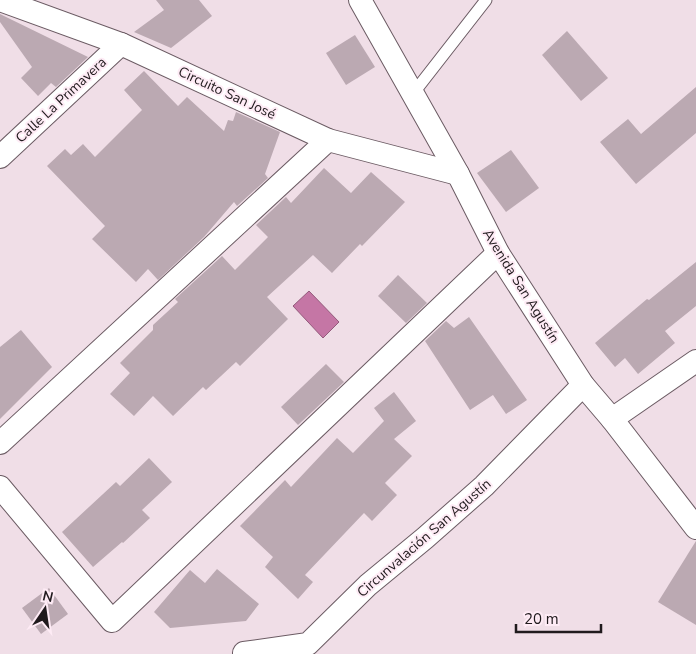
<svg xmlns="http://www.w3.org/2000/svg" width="696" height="654" viewBox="0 0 696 654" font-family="'Nunito Sans',sans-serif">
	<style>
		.water { fill: #c576a5; stroke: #945a7c }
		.building { fill: #bba9b2 }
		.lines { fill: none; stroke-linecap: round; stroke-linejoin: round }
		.service-casing { stroke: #6b5b63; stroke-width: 13 }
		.minor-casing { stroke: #6b5b63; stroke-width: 24 }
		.service { stroke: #fff; stroke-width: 11 }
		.minor { stroke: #fff; stroke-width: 22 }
		.labels { text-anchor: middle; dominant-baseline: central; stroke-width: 4; stroke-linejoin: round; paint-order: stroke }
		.street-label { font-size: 14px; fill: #201a1d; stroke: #feebf5 }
	</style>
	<rect width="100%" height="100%" fill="#f0dee7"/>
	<path class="water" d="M 309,291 L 339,322 L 323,338 L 293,306 Z"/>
	<g class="building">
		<path d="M 156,0 L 199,0 L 212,16 L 171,48 L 134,32 L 164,10 Z"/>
		<path d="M 0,14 L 2,15 L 88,57 L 56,87 L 51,83 L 38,96 L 21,78 L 32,67 L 0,22 Z"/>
		<path d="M 567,31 L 608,78 L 581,101 L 542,55 Z"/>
		<path d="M 355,35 L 375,67 L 346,85 L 326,53 Z"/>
		<path d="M 144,71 L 178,106 L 187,97 L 224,131 L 228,120 L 233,121 L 236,112 L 280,132 L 265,174 L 268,178 L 237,206 L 234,202 L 204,237 L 158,280 L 148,269 L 136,282 L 92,239 L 105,226 L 47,166 L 65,149 L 71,155 L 83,144 L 95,157 L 142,110 L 124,90 Z"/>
		<path d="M 696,87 L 696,133 L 636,184 L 600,142 L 628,119 L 641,134 Z"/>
		<path d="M 511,150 L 539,188 L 506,212 L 477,173 Z"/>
		<path d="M 324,168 L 351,193 L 371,172 L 405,202 L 362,246 L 360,244 L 332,273 L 313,255 L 267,297 L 288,319 L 240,366 L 236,362 L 206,390 L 203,387 L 173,416 L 153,396 L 134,416 L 110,394 L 130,373 L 120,363 L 153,330 L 153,325 L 178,302 L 175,299 L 222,256 L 235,270 L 268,237 L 256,225 L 286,197 L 291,203 Z"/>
		<path d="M 696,262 L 696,306 L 665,331 L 675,343 L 638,374 L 625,358 L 615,367 L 595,343 L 647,299 L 649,300 Z"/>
		<path d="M 398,275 L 427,303 L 406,323 L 378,296 Z"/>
		<path d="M 469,317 L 527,400 L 506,414 L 493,395 L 470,410 L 425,341 L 446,321 L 454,328 Z"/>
		<path d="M 21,330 L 52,367 L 0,419 L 0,347 Z"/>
		<path d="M 326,364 L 344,382 L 298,425 L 281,407 Z"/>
		<path d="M 394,392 L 416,421 L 394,439 L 412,456 L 385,483 L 397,495 L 372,521 L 364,513 L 305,575 L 313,582 L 298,599 L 265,567 L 273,557 L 240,526 L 285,480 L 291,487 L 337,438 L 353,453 L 384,421 L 374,408 Z"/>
		<path d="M 149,458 L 172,482 L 142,510 L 150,518 L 123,543 L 122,542 L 93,567 L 62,532 L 116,482 L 120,486 Z"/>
		<path d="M 696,541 L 696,625 L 658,602 Z"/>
		<path d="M 217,569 L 259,604 L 246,621 L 170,628 L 154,612 L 190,570 L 205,583 Z"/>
		<path d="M 49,588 L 68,614 L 41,634 L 22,608 Z"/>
	</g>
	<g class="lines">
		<defs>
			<path id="service" d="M 412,95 L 486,0"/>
			<g id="minor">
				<path d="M 0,0 L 121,44 L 328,140 L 458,174"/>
				<path d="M 360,0 L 458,174 L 498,253 L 583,385 L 612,419 L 696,528"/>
				<path d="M 0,157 L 121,44"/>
				<path d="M 612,419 L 696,361"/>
				<path d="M 0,443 L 328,140"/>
				<path d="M 0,487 L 112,621 L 498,253"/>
				<path d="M 244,653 L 308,644 L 368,585 L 425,538 L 484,486 L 583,385"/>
			</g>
		</defs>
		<use href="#service" class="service-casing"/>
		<use href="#minor" class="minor-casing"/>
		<use href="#service" class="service"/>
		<use href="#minor" class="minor"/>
	</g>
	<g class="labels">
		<g class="street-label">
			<text transform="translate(227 93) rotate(25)">Circuito San José</text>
			<text transform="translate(61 100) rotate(-43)">Calle La Primavera</text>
			<text transform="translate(521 286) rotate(58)">Avenida San Agustín</text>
			<text transform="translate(424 538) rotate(-41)">Circunvalación San Agustín</text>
		</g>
	</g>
	<g transform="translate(45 609) rotate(13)" stroke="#feebf5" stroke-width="4" paint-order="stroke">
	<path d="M0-4L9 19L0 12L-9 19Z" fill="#201a1d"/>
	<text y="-8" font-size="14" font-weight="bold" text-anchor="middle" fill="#201a1d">N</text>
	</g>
	<path d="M516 624v8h85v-8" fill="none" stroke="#201a1d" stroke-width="2.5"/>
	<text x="524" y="624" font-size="15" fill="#201a1d" stroke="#feebf5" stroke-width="4" paint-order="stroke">20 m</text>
</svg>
